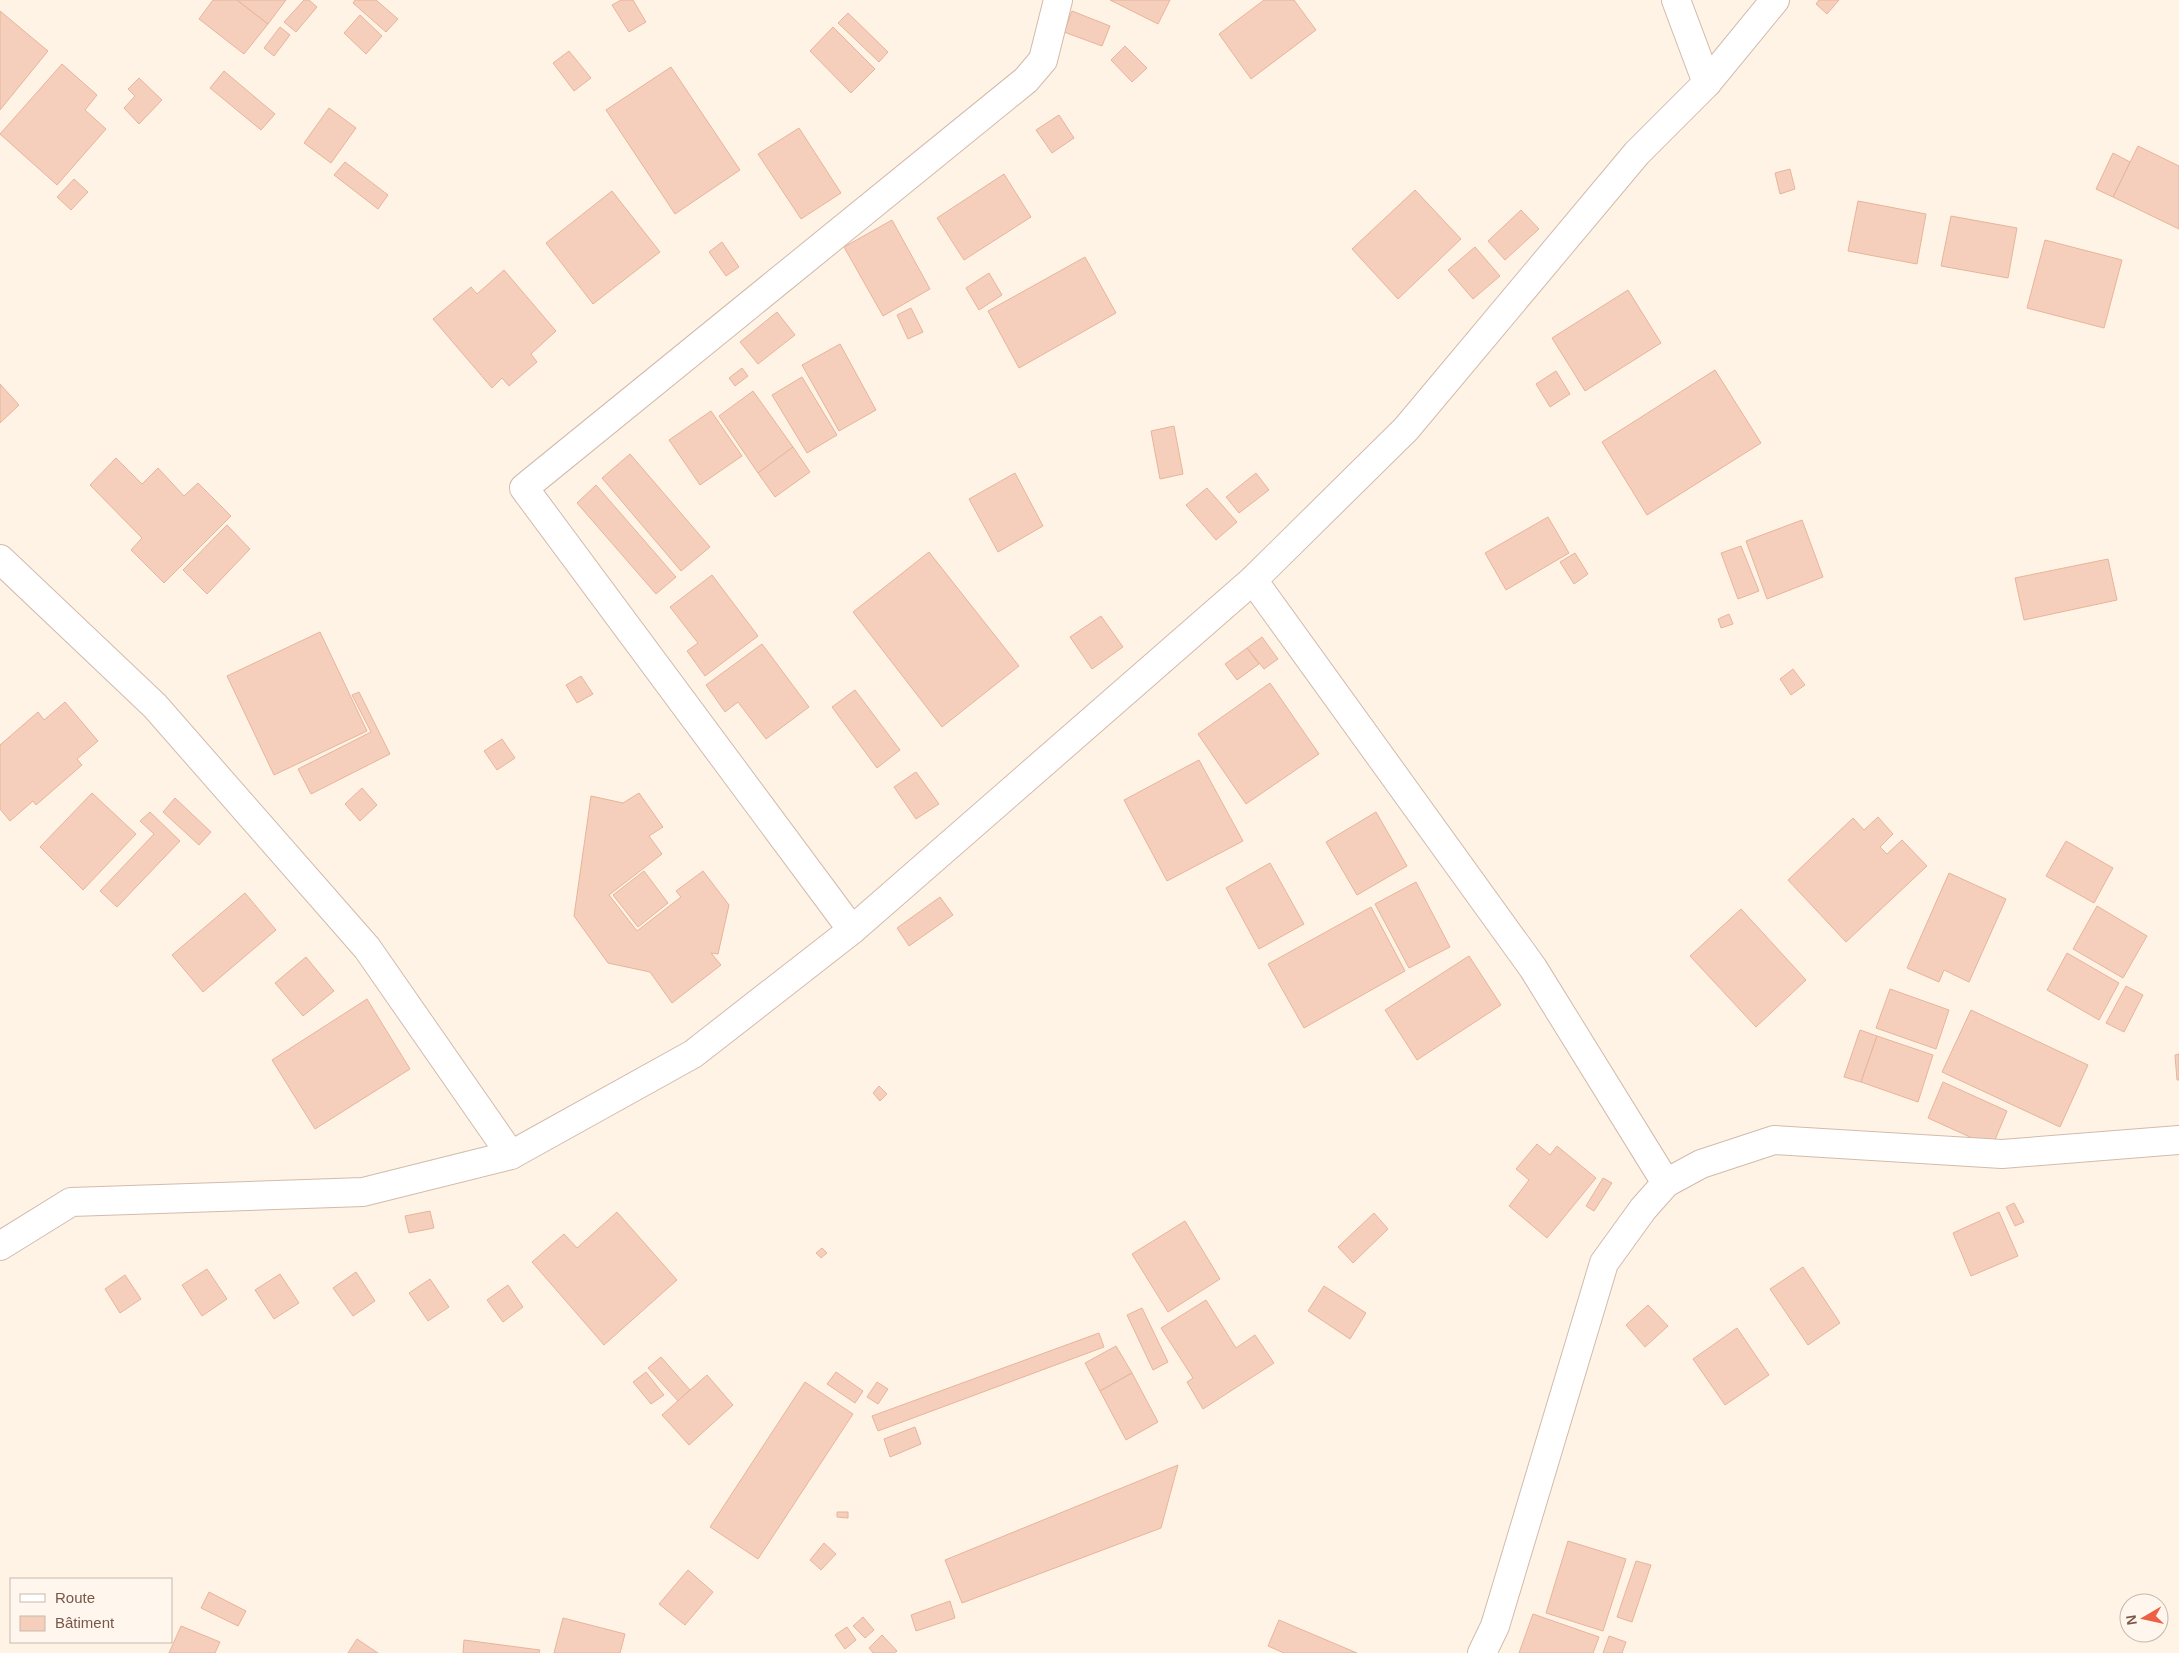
<svg xmlns="http://www.w3.org/2000/svg" width="2179" height="1653" viewBox="0 0 2179 1653" font-family="Helvetica,sans-serif">
	<style>
		.building { fill: #f5cfbb; stroke: #e8b49a }
		.lines { fill: none; stroke-linecap: round; stroke-linejoin: round }
		.minor-casing { stroke: #d2bbad; stroke-width: 30 }
		.minor { stroke: #fff; stroke-width: 28 }
	</style>
	<rect width="100%" height="100%" fill="#fef3e5"/>
	<g class="building">
		<path d="M 213,0 L 237,0 L 268,24 L 244,54 L 199,19 Z"/>
		<path d="M 237,0 L 286,0 L 268,24 Z"/>
		<path d="M 304,0 L 309,0 L 317,7 L 296,32 L 284,22 Z"/>
		<path d="M 355,0 L 376,0 L 398,19 L 386,32 L 353,3 Z"/>
		<path d="M 621,0 L 633,0 L 646,22 L 629,32 L 612,5 Z"/>
		<path d="M 1110,0 L 1170,0 L 1158,24 Z"/>
		<path d="M 1264,0 L 1294,0 L 1316,30 L 1251,79 L 1219,34 Z"/>
		<path d="M 1819,0 L 1839,0 L 1827,14 L 1816,4 Z"/>
		<path d="M 0,11 L 48,51 L 0,110 Z"/>
		<path d="M 1072,11 L 1110,26 L 1102,46 L 1064,32 Z"/>
		<path d="M 848,13 L 888,52 L 879,62 L 838,23 Z"/>
		<path d="M 360,15 L 382,36 L 366,54 L 344,33 Z"/>
		<path d="M 280,27 L 290,35 L 274,56 L 264,48 Z"/>
		<path d="M 833,27 L 875,69 L 851,93 L 810,51 Z"/>
		<path d="M 1125,46 L 1147,68 L 1132,82 L 1111,60 Z"/>
		<path d="M 569,51 L 591,78 L 574,91 L 553,63 Z"/>
		<path d="M 62,64 L 97,95 L 85,110 L 106,129 L 57,185 L 0,134 Z"/>
		<path d="M 671,67 L 740,170 L 675,214 L 606,110 Z"/>
		<path d="M 224,71 L 275,114 L 261,130 L 210,88 Z"/>
		<path d="M 139,78 L 162,100 L 139,124 L 124,108 L 135,96 L 128,89 Z"/>
		<path d="M 329,108 L 356,128 L 331,163 L 304,143 Z"/>
		<path d="M 1059,115 L 1074,138 L 1052,153 L 1036,130 Z"/>
		<path d="M 799,128 L 841,193 L 801,219 L 758,154 Z"/>
		<path d="M 2138,146 L 2179,166 L 2179,229 L 2113,197 Z"/>
		<path d="M 2113,153 L 2130,162 L 2113,197 L 2096,189 Z"/>
		<path d="M 345,162 L 388,195 L 378,209 L 334,175 Z"/>
		<path d="M 1790,169 L 1795,189 L 1780,194 L 1775,173 Z"/>
		<path d="M 1004,174 L 1031,217 L 964,260 L 937,218 Z"/>
		<path d="M 74,179 L 88,192 L 71,210 L 57,197 Z"/>
		<path d="M 1415,190 L 1461,239 L 1398,299 L 1352,249 Z"/>
		<path d="M 612,191 L 660,252 L 593,304 L 546,243 Z"/>
		<path d="M 1858,201 L 1926,214 L 1917,264 L 1848,251 Z"/>
		<path d="M 1521,210 L 1539,229 L 1505,260 L 1488,241 Z"/>
		<path d="M 1951,216 L 2017,228 L 2008,278 L 1941,266 Z"/>
		<path d="M 892,220 L 930,289 L 883,316 L 844,247 Z"/>
		<path d="M 2045,240 L 2122,260 L 2104,328 L 2027,308 Z"/>
		<path d="M 722,242 L 739,267 L 726,276 L 709,252 Z"/>
		<path d="M 1475,247 L 1500,276 L 1473,299 L 1448,270 Z"/>
		<path d="M 1085,257 L 1116,313 L 1019,368 L 988,311 Z"/>
		<path d="M 504,270 L 556,331 L 531,354 L 537,362 L 509,386 L 502,378 L 492,388 L 433,319 L 471,287 L 477,294 Z"/>
		<path d="M 989,273 L 1002,295 L 979,310 L 966,288 Z"/>
		<path d="M 1628,290 L 1661,343 L 1585,391 L 1552,338 Z"/>
		<path d="M 911,308 L 923,332 L 908,339 L 897,315 Z"/>
		<path d="M 777,312 L 795,335 L 758,364 L 740,342 Z"/>
		<path d="M 840,344 L 876,410 L 839,431 L 802,365 Z"/>
		<path d="M 742,368 L 748,376 L 735,386 L 729,378 Z"/>
		<path d="M 1715,370 L 1761,443 L 1647,515 L 1602,442 Z"/>
		<path d="M 1556,371 L 1570,394 L 1550,407 L 1536,384 Z"/>
		<path d="M 802,377 L 837,435 L 807,453 L 772,395 Z"/>
		<path d="M 0,384 L 19,405 L 0,423 Z"/>
		<path d="M 753,391 L 793,447 L 758,473 L 719,416 Z"/>
		<path d="M 711,411 L 742,456 L 700,485 L 669,440 Z"/>
		<path d="M 1174,426 L 1183,474 L 1160,479 L 1151,431 Z"/>
		<path d="M 793,447 L 810,472 L 775,497 L 758,473 Z"/>
		<path d="M 630,454 L 710,547 L 681,571 L 602,478 Z"/>
		<path d="M 116,458 L 142,484 L 158,468 L 184,496 L 198,483 L 231,516 L 164,583 L 131,550 L 142,538 L 90,485 Z"/>
		<path d="M 1015,473 L 1043,526 L 998,552 L 969,499 Z"/>
		<path d="M 1256,473 L 1269,490 L 1239,513 L 1226,497 Z"/>
		<path d="M 596,485 L 676,577 L 656,594 L 577,503 Z"/>
		<path d="M 1207,488 L 1237,522 L 1216,540 L 1186,505 Z"/>
		<path d="M 1548,517 L 1569,553 L 1506,590 L 1485,553 Z"/>
		<path d="M 1802,520 L 1823,577 L 1767,599 L 1746,541 Z"/>
		<path d="M 227,525 L 250,549 L 207,594 L 183,570 Z"/>
		<path d="M 1741,546 L 1759,591 L 1738,599 L 1721,553 Z"/>
		<path d="M 929,552 L 1019,666 L 942,727 L 853,612 Z"/>
		<path d="M 1575,553 L 1588,574 L 1574,584 L 1560,562 Z"/>
		<path d="M 2108,559 L 2117,600 L 2024,620 L 2015,578 Z"/>
		<path d="M 712,575 L 758,636 L 705,676 L 687,651 L 698,643 L 670,607 Z"/>
		<path d="M 1729,614 L 1733,624 L 1721,628 L 1718,619 Z"/>
		<path d="M 1101,616 L 1123,647 L 1092,669 L 1070,637 Z"/>
		<path d="M 320,632 L 367,731 L 274,775 L 227,676 Z"/>
		<path d="M 1262,637 L 1278,659 L 1264,669 L 1247,648 Z"/>
		<path d="M 762,644 L 809,707 L 766,739 L 738,702 L 725,712 L 706,685 Z"/>
		<path d="M 1247,648 L 1259,664 L 1237,680 L 1225,664 Z"/>
		<path d="M 1793,669 L 1805,685 L 1791,695 L 1780,679 Z"/>
		<path d="M 581,676 L 593,694 L 577,703 L 566,685 Z"/>
		<path d="M 1270,683 L 1319,754 L 1246,804 L 1198,734 Z"/>
		<path d="M 855,690 L 900,750 L 877,768 L 832,707 Z"/>
		<path d="M 359,692 L 390,754 L 311,794 L 298,769 L 371,732 L 352,695 Z"/>
		<path d="M 65,702 L 98,741 L 77,759 L 82,765 L 36,805 L 33,801 L 10,821 L 0,809 L 0,745 L 38,712 L 44,720 Z"/>
		<path d="M 502,739 L 515,758 L 497,770 L 484,751 Z"/>
		<path d="M 1199,760 L 1243,841 L 1167,881 L 1124,800 Z"/>
		<path d="M 916,772 L 939,804 L 916,819 L 894,787 Z"/>
		<path d="M 362,788 L 377,805 L 360,821 L 345,804 Z"/>
		<path d="M 92,793 L 136,834 L 83,890 L 40,847 Z"/>
		<path d="M 639,793 L 663,827 L 649,836 L 662,854 L 609,895 L 637,931 L 681,897 L 676,891 L 703,871 L 729,905 L 718,954 L 711,953 L 721,965 L 672,1003 L 650,972 L 608,963 L 574,916 L 591,796 L 623,803 Z"/>
		<path d="M 175,798 L 211,832 L 199,845 L 163,812 Z"/>
		<path d="M 150,812 L 180,841 L 117,907 L 100,891 L 154,834 L 140,821 Z"/>
		<path d="M 1376,812 L 1407,866 L 1357,895 L 1326,842 Z"/>
		<path d="M 1878,817 L 1893,834 L 1880,847 L 1887,854 L 1902,840 L 1927,866 L 1846,942 L 1788,880 L 1853,818 L 1864,830 Z"/>
		<path d="M 2066,841 L 2113,868 L 2094,903 L 2046,876 Z"/>
		<path d="M 1270,863 L 1304,924 L 1259,949 L 1226,888 Z"/>
		<path d="M 644,871 L 668,903 L 638,927 L 613,895 Z"/>
		<path d="M 1949,873 L 2006,899 L 1969,982 L 1944,970 L 1939,982 L 1907,968 Z"/>
		<path d="M 1416,882 L 1450,947 L 1409,968 L 1375,904 Z"/>
		<path d="M 245,893 L 276,930 L 203,992 L 172,955 Z"/>
		<path d="M 940,897 L 953,915 L 909,946 L 897,928 Z"/>
		<path d="M 2097,906 L 2147,936 L 2123,978 L 2073,949 Z"/>
		<path d="M 1371,907 L 1405,971 L 1304,1028 L 1268,964 Z"/>
		<path d="M 1741,909 L 1806,980 L 1756,1027 L 1690,956 Z"/>
		<path d="M 2067,953 L 2119,983 L 2099,1020 L 2047,990 Z"/>
		<path d="M 1469,956 L 1501,1005 L 1417,1060 L 1385,1010 Z"/>
		<path d="M 306,957 L 334,991 L 303,1016 L 275,983 Z"/>
		<path d="M 2126,986 L 2143,995 L 2124,1032 L 2106,1023 Z"/>
		<path d="M 1890,989 L 1949,1010 L 1936,1049 L 1876,1028 Z"/>
		<path d="M 367,999 L 410,1069 L 315,1129 L 272,1060 Z"/>
		<path d="M 1971,1010 L 2088,1065 L 2060,1127 L 1942,1072 Z"/>
		<path d="M 1860,1030 L 1877,1036 L 1861,1082 L 1844,1077 Z"/>
		<path d="M 1877,1036 L 1933,1055 L 1918,1102 L 1861,1082 Z"/>
		<path d="M 2179,1054 L 2179,1080 L 2177,1080 L 2175,1055 Z"/>
		<path d="M 1943,1082 L 2007,1111 L 1992,1147 L 1928,1118 Z"/>
		<path d="M 879,1086 L 887,1094 L 880,1101 L 873,1093 Z"/>
		<path d="M 1537,1144 L 1550,1155 L 1557,1146 L 1596,1178 L 1547,1238 L 1509,1206 L 1529,1180 L 1516,1169 Z"/>
		<path d="M 1603,1178 L 1612,1183 L 1594,1211 L 1586,1206 Z"/>
		<path d="M 2014,1203 L 2024,1222 L 2015,1226 L 2006,1207 Z"/>
		<path d="M 430,1211 L 434,1228 L 409,1233 L 405,1216 Z"/>
		<path d="M 617,1212 L 677,1280 L 604,1345 L 532,1262 L 564,1234 L 577,1248 Z"/>
		<path d="M 1999,1212 L 2018,1256 L 1971,1276 L 1953,1233 Z"/>
		<path d="M 1374,1213 L 1388,1229 L 1353,1263 L 1338,1247 Z"/>
		<path d="M 1185,1221 L 1220,1279 L 1168,1312 L 1132,1254 Z"/>
		<path d="M 822,1248 L 827,1253 L 821,1258 L 816,1253 Z"/>
		<path d="M 1803,1267 L 1840,1323 L 1808,1345 L 1770,1289 Z"/>
		<path d="M 207,1269 L 227,1299 L 202,1316 L 182,1285 Z"/>
		<path d="M 356,1272 L 375,1301 L 353,1316 L 333,1288 Z"/>
		<path d="M 280,1274 L 299,1303 L 274,1319 L 255,1290 Z"/>
		<path d="M 125,1275 L 141,1299 L 120,1313 L 105,1289 Z"/>
		<path d="M 430,1279 L 449,1307 L 428,1321 L 409,1293 Z"/>
		<path d="M 508,1285 L 523,1307 L 503,1322 L 487,1300 Z"/>
		<path d="M 1324,1286 L 1366,1313 L 1350,1339 L 1308,1311 Z"/>
		<path d="M 1206,1300 L 1236,1348 L 1255,1335 L 1274,1363 L 1203,1409 L 1187,1382 L 1193,1378 L 1161,1328 Z"/>
		<path d="M 1648,1305 L 1668,1326 L 1645,1347 L 1626,1325 Z"/>
		<path d="M 1142,1308 L 1168,1362 L 1153,1370 L 1127,1315 Z"/>
		<path d="M 1737,1328 L 1769,1375 L 1725,1405 L 1693,1359 Z"/>
		<path d="M 1099,1333 L 1104,1347 L 878,1431 L 872,1416 Z"/>
		<path d="M 1116,1346 L 1132,1373 L 1100,1391 L 1085,1363 Z"/>
		<path d="M 661,1357 L 690,1390 L 678,1401 L 648,1368 Z"/>
		<path d="M 646,1372 L 664,1395 L 651,1404 L 633,1382 Z"/>
		<path d="M 836,1372 L 863,1391 L 855,1403 L 827,1384 Z"/>
		<path d="M 1132,1373 L 1158,1422 L 1126,1440 L 1100,1391 Z"/>
		<path d="M 707,1375 L 733,1405 L 689,1445 L 662,1415 Z"/>
		<path d="M 805,1382 L 853,1414 L 758,1559 L 710,1527 Z"/>
		<path d="M 877,1382 L 888,1389 L 878,1404 L 867,1397 Z"/>
		<path d="M 915,1427 L 921,1444 L 890,1457 L 884,1439 Z"/>
		<path d="M 1178,1465 L 1161,1528 L 962,1603 L 945,1560 Z"/>
		<path d="M 837,1512 L 848,1512 L 848,1518 L 837,1517 Z"/>
		<path d="M 1568,1541 L 1626,1559 L 1603,1631 L 1546,1613 Z"/>
		<path d="M 824,1543 L 836,1554 L 821,1570 L 810,1560 Z"/>
		<path d="M 1636,1561 L 1651,1565 L 1632,1622 L 1617,1617 Z"/>
		<path d="M 688,1570 L 713,1592 L 685,1625 L 659,1604 Z"/>
		<path d="M 209,1592 L 246,1611 L 238,1626 L 201,1608 Z"/>
		<path d="M 950,1601 L 955,1618 L 916,1631 L 911,1615 Z"/>
		<path d="M 1533,1614 L 1599,1637 L 1593,1653 L 1519,1653 Z"/>
		<path d="M 863,1617 L 874,1630 L 865,1638 L 853,1626 Z"/>
		<path d="M 563,1618 L 625,1634 L 620,1653 L 554,1653 Z"/>
		<path d="M 1279,1620 L 1357,1653 L 1284,1653 L 1268,1646 Z"/>
		<path d="M 181,1626 L 220,1642 L 215,1653 L 169,1653 Z"/>
		<path d="M 847,1627 L 856,1640 L 845,1649 L 835,1635 Z"/>
		<path d="M 882,1635 L 897,1651 L 894,1653 L 873,1653 L 869,1648 Z"/>
		<path d="M 1609,1636 L 1626,1642 L 1622,1653 L 1603,1653 Z"/>
		<path d="M 357,1639 L 378,1653 L 348,1653 Z"/>
		<path d="M 464,1640 L 540,1650 L 539,1653 L 463,1653 Z"/>
	</g>
	<g class="lines">
		<defs>
			<g id="minor">
				<path d="M 1676,0 L 1707,83"/>
				<path d="M 0,559 L 155,706 L 367,948 L 511,1155"/>
				<path d="M 1253,580 L 1533,968 L 1666,1183"/>
				<path d="M 852,930 L 524,488 L 1026,80 L 1043,60 L 1058,0"/>
				<path d="M 0,1246 L 71,1202 L 363,1192 L 511,1155 L 693,1054 L 852,930 L 1253,580 L 1406,429 L 1637,153 L 1707,83 L 1775,0"/>
				<path d="M 1482,1653 L 1495,1626 L 1604,1263 L 1643,1209 L 1666,1183 L 1701,1164 L 1774,1140 L 2002,1154 L 2179,1140"/>
			</g>
		</defs>
		<use href="#minor" class="minor-casing"/>
		<use href="#minor" class="minor"/>
	</g>
	<rect x="10" y="1578" width="162" height="65" fill="#fff7ed" stroke="#c9b7ab"/>
	<rect x="20" y="1594" width="25" height="8" fill="#ffffff" stroke="#c9b7ab"/>
	<text x="55" y="1603" font-size="15" fill="#785748">Route</text>
	<rect x="20" y="1616" width="25" height="15" fill="#f5cfbb" stroke="#c9b7ab"/>
	<text x="55" y="1628" font-size="15" fill="#785748">Bâtiment</text>
	<g transform="translate(2144 1618) rotate(261)"><circle r="24" fill="#fff7ed" stroke="#c9b7ab"/>
	<path d="M0-4L9 19L0 12L-9 19Z" fill="#ee6044"/>
	<text y="-8" font-size="14" font-weight="bold" text-anchor="middle" fill="#785748">N</text>
	</g>
</svg>
